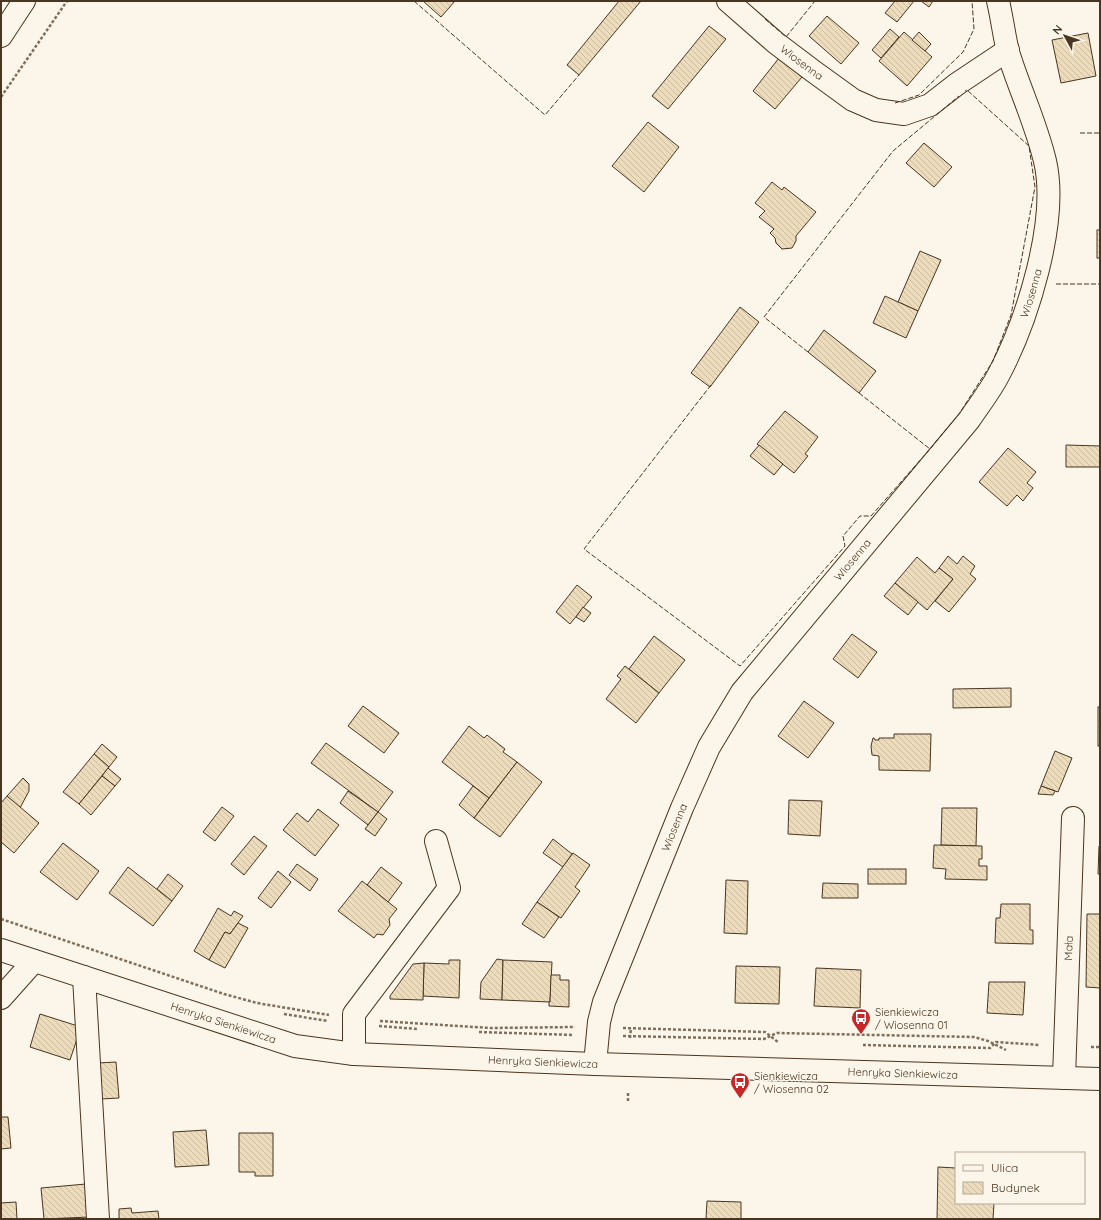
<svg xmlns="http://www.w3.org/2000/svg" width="1101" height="1220" viewBox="0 0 1101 1220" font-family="Quicksand,sans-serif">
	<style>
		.building { fill: url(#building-back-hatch); stroke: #4a3520 }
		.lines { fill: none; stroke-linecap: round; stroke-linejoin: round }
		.minor-casing { stroke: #4a3520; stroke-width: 24 }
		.major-casing { stroke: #4a3520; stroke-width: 24 }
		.path { stroke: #7f6f5c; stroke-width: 2.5; stroke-dasharray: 3 2; stroke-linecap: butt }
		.minor { stroke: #fbf6e9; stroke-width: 22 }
		.major { stroke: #fbf6e9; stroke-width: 22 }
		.fence { stroke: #4a3520; stroke-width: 1; stroke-dasharray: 5 2; stroke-linecap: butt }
		.labels { text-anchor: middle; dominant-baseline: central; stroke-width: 3; stroke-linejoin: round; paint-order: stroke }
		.street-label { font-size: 11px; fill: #4a3520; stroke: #fbf6e9 }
		.poi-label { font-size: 11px; fill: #4a3520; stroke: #fbf6e9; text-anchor: start }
	</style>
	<defs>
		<pattern id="building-back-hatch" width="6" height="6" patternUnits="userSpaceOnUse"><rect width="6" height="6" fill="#ecdcbc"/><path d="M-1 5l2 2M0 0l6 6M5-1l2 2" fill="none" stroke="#ccbda1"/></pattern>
	</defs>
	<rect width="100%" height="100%" fill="#fbf6e9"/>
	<g class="building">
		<path d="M 423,1 L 455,1 L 441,17 Z"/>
		<path d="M 619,1 L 641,1 L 579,75 L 567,65 Z"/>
		<path d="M 895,1 L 914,1 L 897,22 L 885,13 Z"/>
		<path d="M 921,1 L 933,1 L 929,7 Z"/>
		<path d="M 827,16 L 859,43 L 841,64 L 809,36 Z"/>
		<path d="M 709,26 L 726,39 L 668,109 L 652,96 Z"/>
		<path d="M 890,29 L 899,37 L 881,58 L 872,50 Z"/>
		<path d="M 904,32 L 932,57 L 907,86 L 879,61 Z"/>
		<path d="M 919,32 L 931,44 L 925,51 L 912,40 Z"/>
		<path d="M 1088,33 L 1096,76 L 1061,83 L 1052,40 Z"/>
		<path d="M 779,58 L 802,77 L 775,109 L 753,91 Z"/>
		<path d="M 648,122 L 679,147 L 644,192 L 612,166 Z"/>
		<path d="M 924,143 L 952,167 L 934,187 L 906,163 Z"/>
		<path d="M 772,182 L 782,190 L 784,187 L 816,212 L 796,236 L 796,241 L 792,248 L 782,249 L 776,243 L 775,238 L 770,233 L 774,229 L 759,217 L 765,211 L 755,203 Z"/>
		<rect x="1097" y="230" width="3" height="28"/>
		<path d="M 920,251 L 941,260 L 918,311 L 898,302 Z"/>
		<path d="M 885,296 L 918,311 L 906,338 L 873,323 Z"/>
		<path d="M 740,307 L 759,322 L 710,387 L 691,373 Z"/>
		<path d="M 824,330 L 876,371 L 859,393 L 808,352 Z"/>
		<path d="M 785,411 L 818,437 L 805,454 L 808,456 L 794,473 L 757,444 Z"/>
		<path d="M 759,445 L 783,464 L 774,475 L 750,456 Z"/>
		<path d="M 1066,445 L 1100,446 L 1100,467 L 1066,467 Z"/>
		<path d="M 1008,448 L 1036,472 L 1027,483 L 1033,488 L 1023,501 L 1017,495 L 1007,506 L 979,482 Z"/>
		<path d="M 948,556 L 957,564 L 963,556 L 975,566 L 970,574 L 976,579 L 949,612 L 935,601 L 953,579 L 939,568 Z"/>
		<path d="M 917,557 L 935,573 L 939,568 L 953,579 L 927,610 L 895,583 Z"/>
		<path d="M 895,583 L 918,602 L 908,615 L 884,596 Z"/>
		<path d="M 577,585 L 592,597 L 570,624 L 556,612 Z"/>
		<path d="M 583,607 L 591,613 L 584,622 L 576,617 Z"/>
		<path d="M 852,634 L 877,652 L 858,678 L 833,659 Z"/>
		<path d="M 654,636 L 685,660 L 659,693 L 629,669 Z"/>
		<path d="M 625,666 L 659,693 L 636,723 L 606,699 L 621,679 L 617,676 Z"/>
		<path d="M 1011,688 L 1011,707 L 953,708 L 953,689 Z"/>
		<path d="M 804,701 L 834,723 L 808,758 L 778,736 Z"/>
		<path d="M 363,706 L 399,733 L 384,753 L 348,726 Z"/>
		<rect x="1098" y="707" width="2" height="39"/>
		<path d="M 469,726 L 484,738 L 487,735 L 505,749 L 503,752 L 517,762 L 489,798 L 442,762 Z"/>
		<path d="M 894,734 L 931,734 L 930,771 L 879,770 L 879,756 L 872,755 L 871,746 L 873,738 L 874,738 L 875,740 L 879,740 L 879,738 L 894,738 Z"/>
		<path d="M 326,743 L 393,792 L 378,812 L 311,763 Z"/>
		<path d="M 102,744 L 117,757 L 109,767 L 94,754 Z"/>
		<path d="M 1055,751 L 1072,758 L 1058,792 L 1041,786 Z"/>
		<path d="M 94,754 L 109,767 L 79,804 L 63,792 Z"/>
		<path d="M 517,762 L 542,782 L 500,837 L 474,818 Z"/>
		<path d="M 108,768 L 121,779 L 115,786 L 102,776 Z"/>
		<path d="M 102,776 L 115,786 L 91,815 L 79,804 Z"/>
		<path d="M 23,778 L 29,784 L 29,791 L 20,808 L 7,796 Z"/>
		<path d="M 473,786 L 489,798 L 474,818 L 459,805 Z"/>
		<path d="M 1041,786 L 1055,791 L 1053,795 L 1038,794 Z"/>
		<path d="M 348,791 L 378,812 L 368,825 L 340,803 Z"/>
		<path d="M 7,796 L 39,823 L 14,853 L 1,842 L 1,803 Z"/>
		<path d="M 789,800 L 822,801 L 820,836 L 788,834 Z"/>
		<path d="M 222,807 L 234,816 L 215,841 L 203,832 Z"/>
		<path d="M 942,808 L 977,808 L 976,846 L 941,845 Z"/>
		<path d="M 318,809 L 339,825 L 315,856 L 283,830 L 297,813 L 308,822 Z"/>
		<path d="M 378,812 L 387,819 L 375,836 L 365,829 Z"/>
		<path d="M 254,836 L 267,846 L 244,875 L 231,864 Z"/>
		<path d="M 553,839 L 572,854 L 563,867 L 543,853 Z"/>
		<path d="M 63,843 L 99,871 L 77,900 L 40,872 Z"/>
		<path d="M 934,845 L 982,846 L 982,859 L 979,859 L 979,866 L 987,866 L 987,880 L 945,879 L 946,869 L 933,868 Z"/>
		<path d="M 1099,846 L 1100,846 L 1100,874 L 1098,874 Z"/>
		<path d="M 573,853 L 590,865 L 575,887 L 580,891 L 561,918 L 537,902 Z"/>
		<path d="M 297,864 L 318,879 L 310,891 L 289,875 Z"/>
		<path d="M 128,867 L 172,901 L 153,926 L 109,893 Z"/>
		<path d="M 381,867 L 402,883 L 388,902 L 367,885 Z"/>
		<rect x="868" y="869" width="38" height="15"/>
		<path d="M 278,871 L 291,882 L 271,908 L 258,898 Z"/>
		<path d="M 168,874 L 183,886 L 172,901 L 157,889 Z"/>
		<path d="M 726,880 L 748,881 L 747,934 L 724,933 Z"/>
		<path d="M 362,881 L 397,909 L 389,919 L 390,925 L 383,935 L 377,934 L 374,938 L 338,911 Z"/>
		<path d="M 823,883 L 858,884 L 858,898 L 822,898 Z"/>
		<path d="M 537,902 L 559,917 L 544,938 L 522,924 Z"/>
		<path d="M 1001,904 L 1030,904 L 1030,930 L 1033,930 L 1033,944 L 995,943 L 996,918 L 1000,918 Z"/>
		<path d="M 218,908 L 231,916 L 234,911 L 243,916 L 230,934 L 225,932 L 209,960 L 194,951 Z"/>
		<path d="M 1087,914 L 1100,914 L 1100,988 L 1086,987 Z"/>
		<path d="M 238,923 L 248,928 L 225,968 L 209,960 L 225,932 L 230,934 Z"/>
		<path d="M 497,959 L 503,960 L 502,1000 L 480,999 L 481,982 Z"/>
		<path d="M 449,960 L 460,960 L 459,998 L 423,996 L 424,963 L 449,964 Z"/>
		<path d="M 503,960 L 552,962 L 550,1002 L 502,1000 Z"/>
		<path d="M 424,963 L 423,1000 L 390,999 L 390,996 L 413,964 Z"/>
		<path d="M 736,966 L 780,967 L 779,1004 L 735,1003 Z"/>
		<path d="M 816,968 L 861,970 L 860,1008 L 814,1006 Z"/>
		<path d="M 551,975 L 560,975 L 560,980 L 569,980 L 569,1007 L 549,1006 L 549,1002 L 550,1002 Z"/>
		<path d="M 989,982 L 1025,982 L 1023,1015 L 987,1013 Z"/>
		<path d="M 40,1014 L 81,1027 L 70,1060 L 30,1047 Z"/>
		<path d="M 116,1062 L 119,1098 L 101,1099 L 98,1063 Z"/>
		<path d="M 1,1117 L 8,1117 L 11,1148 L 1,1149 Z"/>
		<path d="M 206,1130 L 209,1165 L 175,1167 L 173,1132 Z"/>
		<path d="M 239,1133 L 273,1133 L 273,1176 L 255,1176 L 255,1172 L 239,1172 Z"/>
		<path d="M 938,1167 L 956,1168 L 956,1203 L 994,1203 L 993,1219 L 937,1219 Z"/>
		<path d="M 86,1184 L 89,1217 L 44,1219 L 41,1188 Z"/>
		<path d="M 707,1201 L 741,1202 L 741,1219 L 706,1219 Z"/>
		<path d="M 16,1202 L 17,1219 L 1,1219 L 1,1203 Z"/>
		<path d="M 131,1208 L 132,1213 L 158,1211 L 159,1219 L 119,1219 L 119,1209 Z"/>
	</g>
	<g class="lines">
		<defs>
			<g id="minor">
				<path id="s1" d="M 728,1 L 776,43 L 813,71 L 853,100 L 876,110 L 904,114 L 930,105 L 957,84 L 1008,50"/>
				<path id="s2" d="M 1,950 L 295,1046 L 354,1054 L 595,1064 L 1100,1079"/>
				<path d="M 84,977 L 98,1219"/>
				<path d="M 1,998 L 34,961"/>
				<path d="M 354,1054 L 354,1014 L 449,888 L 436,841"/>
				<path id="s3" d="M 595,1064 L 599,1022 L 604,1002 L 682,808 L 709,747 L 742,692 L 969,420 C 979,405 991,390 999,374 C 1027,321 1059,221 1045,161 C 1036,123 1019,88 1008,52 C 1004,35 1002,18 998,1"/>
				<path id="s4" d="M 1064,1078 L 1073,818"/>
			</g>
			<path id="major" d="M 1,36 L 24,1"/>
		</defs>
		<use href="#minor" class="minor-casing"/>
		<use href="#major" class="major-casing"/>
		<g class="path">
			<path d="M 1,97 L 67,1"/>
			<path d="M 1,919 L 224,994 L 257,1003 L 329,1015"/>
			<path d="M 284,1014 L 328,1021"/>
			<path d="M 380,1021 L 490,1028 L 575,1027"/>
			<path d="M 379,1026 L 418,1029"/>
			<path d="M 623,1028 L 765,1032 L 778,1042"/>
			<path d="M 479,1032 L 574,1035"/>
			<path d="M 623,1036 L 764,1039 L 777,1033 L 974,1037 L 988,1041 L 1006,1050"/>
			<path d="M 630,1038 L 631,1028"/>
			<path d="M 863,1045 L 990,1048 L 996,1042 L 1040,1045"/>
			<path d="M 1091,1047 L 1100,1047"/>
			<path d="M 628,1101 L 628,1091"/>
		</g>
		<use href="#minor" class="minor"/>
		<use href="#major" class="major"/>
		<g class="fence">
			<path d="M 414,1 L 545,115 L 579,75"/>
			<path d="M 765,19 L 786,37 L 815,1"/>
			<path d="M 895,103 L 919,95 L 963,52 L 974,29 L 972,1"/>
			<path d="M 1080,133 L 1100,133"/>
			<path d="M 1056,284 L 1100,284"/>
			<path d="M 808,352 L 764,317 L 893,151 L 959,96"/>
			<path d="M 711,385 L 584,549 L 740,666 L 845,546 L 843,536 L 860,516 L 871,516 L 930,449"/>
			<path d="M 859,393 L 930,449 L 959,414 L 993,361 L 1011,315 L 1035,187 L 1029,146 L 967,90 L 965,91"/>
		</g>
	</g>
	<defs>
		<symbol id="bus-pin" viewBox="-11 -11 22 30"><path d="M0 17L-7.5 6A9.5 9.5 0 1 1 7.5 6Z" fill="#c62828" stroke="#fbf6e9"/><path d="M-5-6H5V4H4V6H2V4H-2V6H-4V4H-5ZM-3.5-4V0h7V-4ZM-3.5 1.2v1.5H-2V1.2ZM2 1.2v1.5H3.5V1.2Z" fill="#fff"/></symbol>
	</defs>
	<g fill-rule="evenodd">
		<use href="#bus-pin" x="850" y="1007" width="22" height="30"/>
		<use href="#bus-pin" x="729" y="1071" width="22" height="30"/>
	</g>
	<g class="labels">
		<g class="street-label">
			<text stroke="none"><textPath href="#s1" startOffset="96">Wiosenna</textPath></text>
			<text stroke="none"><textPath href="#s3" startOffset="899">Wiosenna</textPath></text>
			<text stroke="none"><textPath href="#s3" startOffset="575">Wiosenna</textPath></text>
			<text stroke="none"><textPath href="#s3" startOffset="251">Wiosenna</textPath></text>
			<text stroke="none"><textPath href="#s4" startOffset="130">Mała</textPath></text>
			<text stroke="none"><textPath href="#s2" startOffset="234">Henryka Sienkiewicza</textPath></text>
			<text stroke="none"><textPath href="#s2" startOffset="558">Henryka Sienkiewicza</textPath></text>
			<text stroke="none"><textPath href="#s2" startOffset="918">Henryka Sienkiewicza</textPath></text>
		</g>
		<g class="poi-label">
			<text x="875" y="1012">Sienkiewicza<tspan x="875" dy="13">/ Wiosenna 01</tspan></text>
			<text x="754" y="1076">Sienkiewicza<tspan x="754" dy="13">/ Wiosenna 02</tspan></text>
		</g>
	</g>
	<rect width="1101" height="1220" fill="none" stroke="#4a3520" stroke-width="4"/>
	<rect x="955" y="1152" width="130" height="52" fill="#fbf6e9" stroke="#b4a999"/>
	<rect x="963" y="1165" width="20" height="6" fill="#fbf6e9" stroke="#b4a999"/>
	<text x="991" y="1172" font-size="12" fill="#4a3520">Ulica</text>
	<rect x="963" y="1182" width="20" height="12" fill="url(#building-back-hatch)" stroke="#b4a999"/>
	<text x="991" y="1192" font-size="12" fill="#4a3520">Budynek</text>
	<g transform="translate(1065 36) rotate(310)" stroke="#fbf6e9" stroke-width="3" paint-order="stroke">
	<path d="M0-3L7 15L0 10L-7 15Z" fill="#4a3520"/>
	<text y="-6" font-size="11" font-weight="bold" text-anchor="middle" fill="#4a3520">N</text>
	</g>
</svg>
